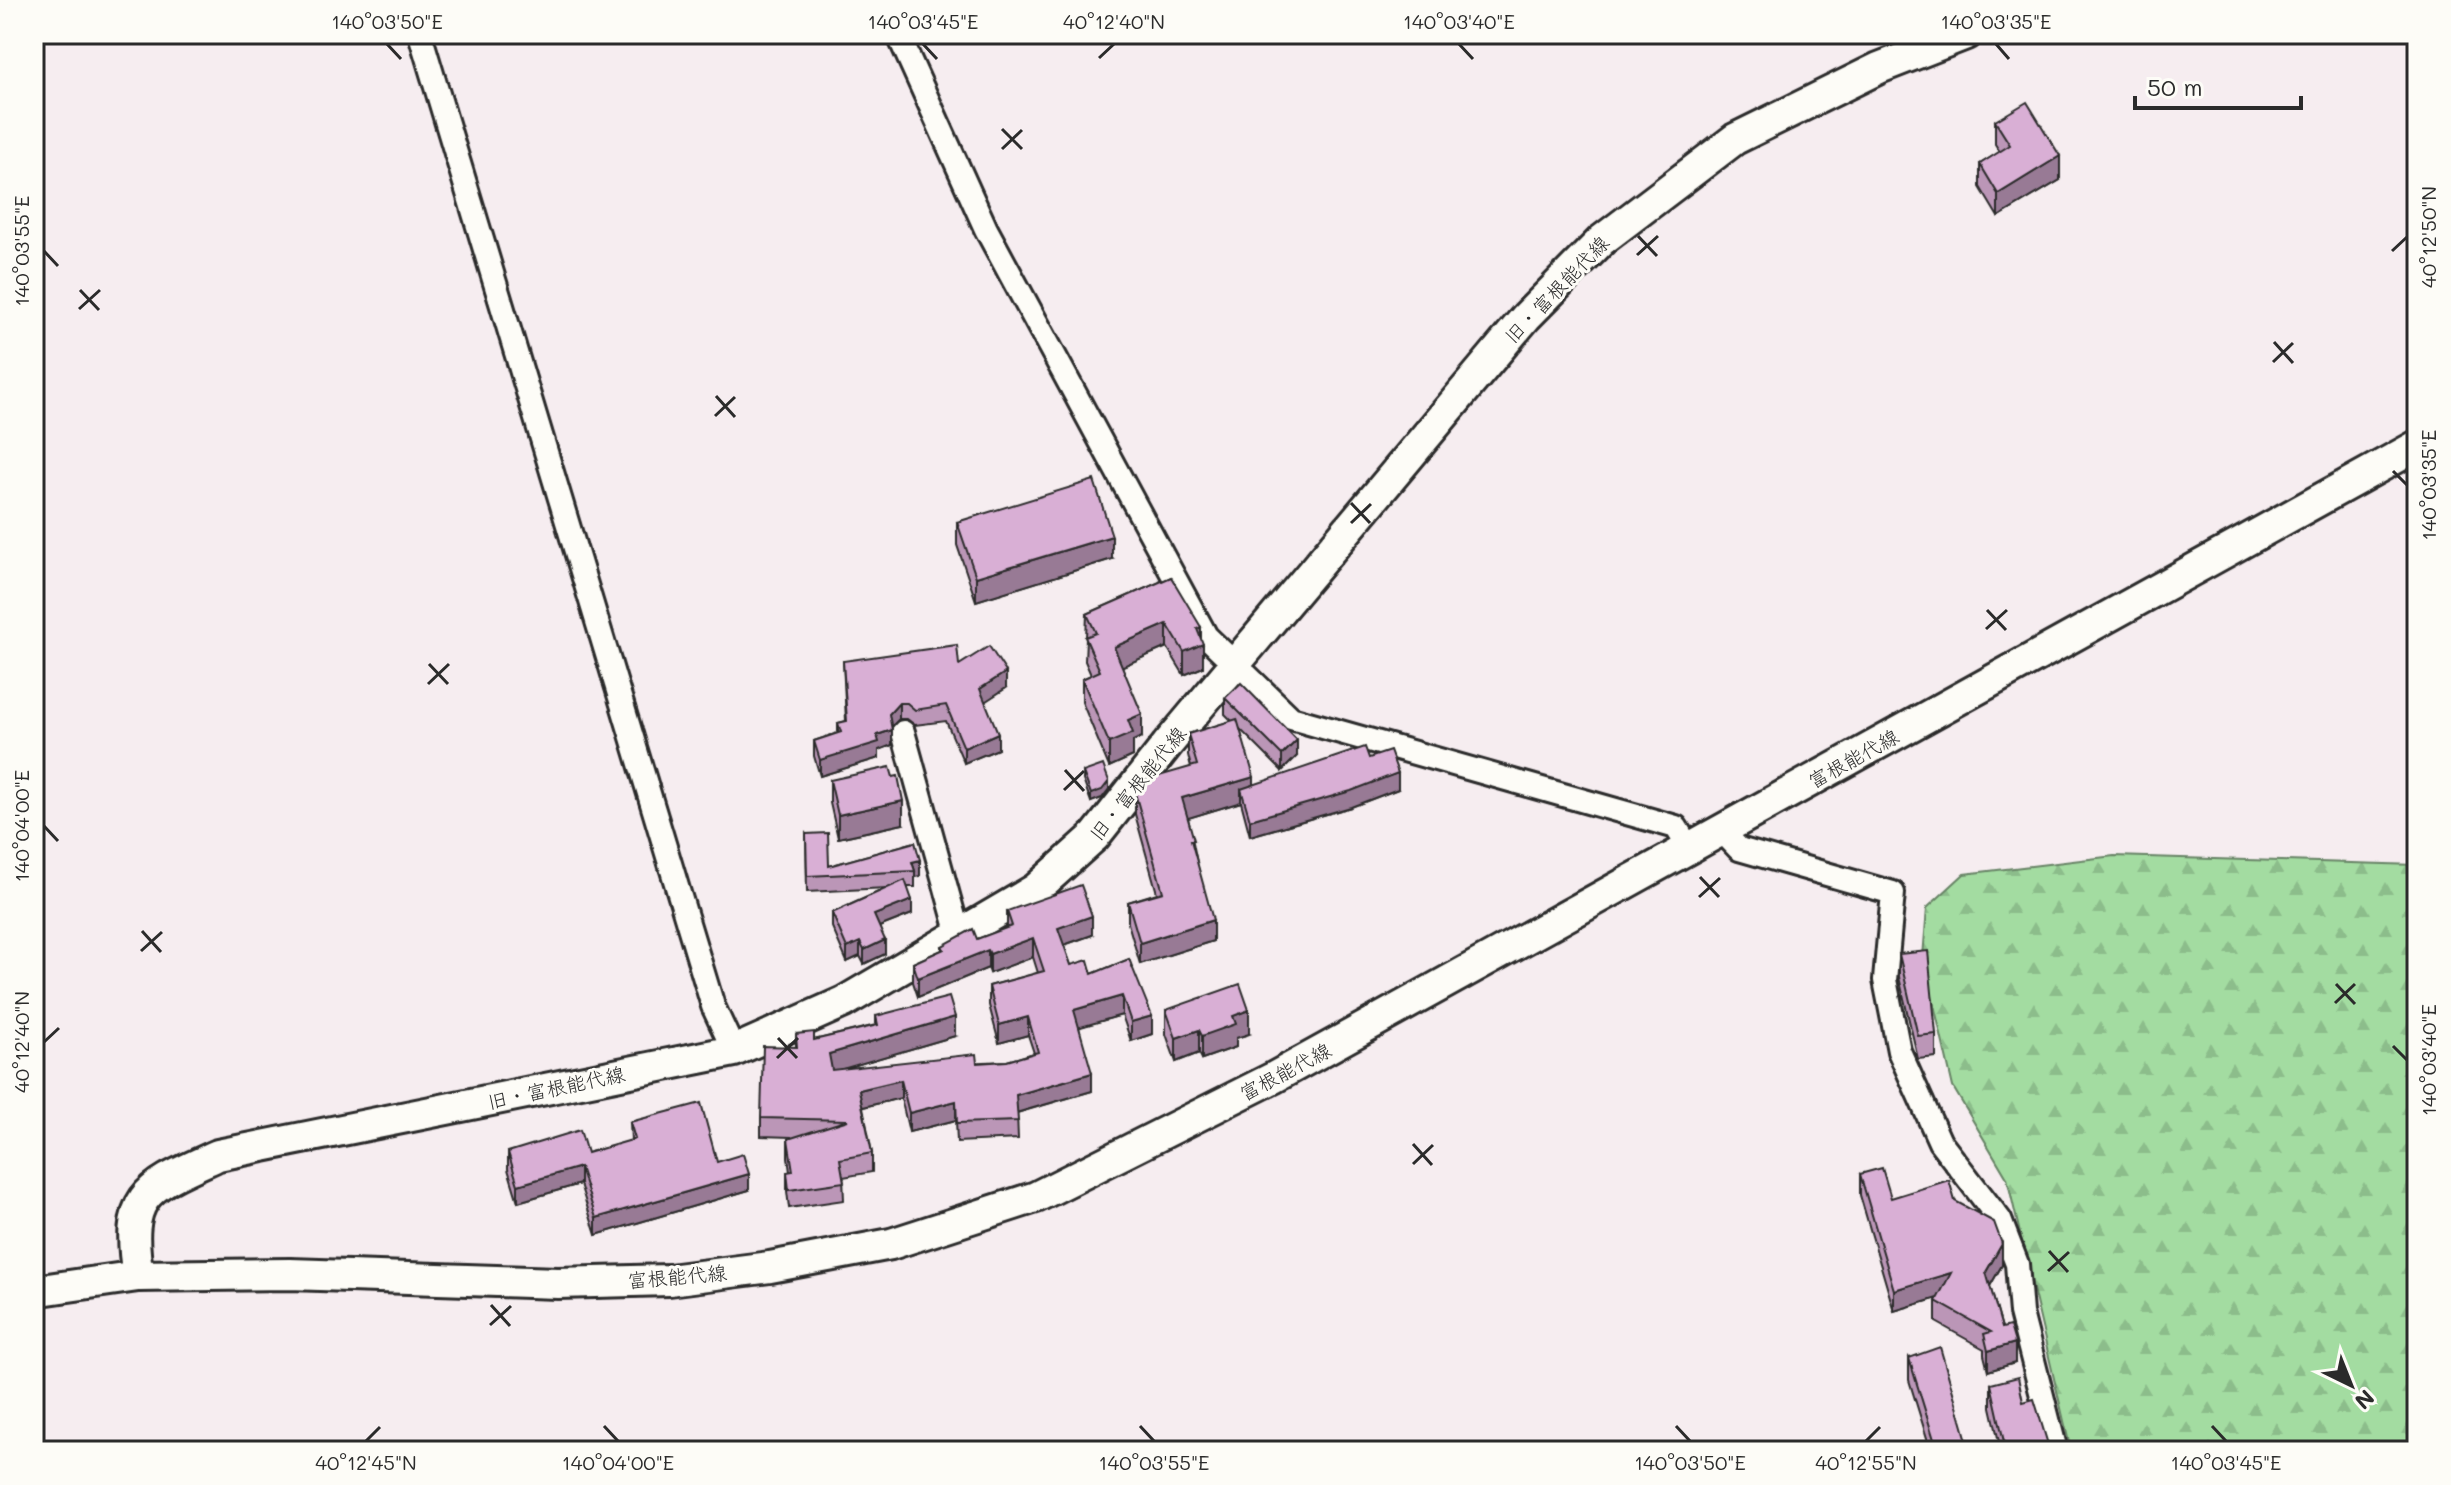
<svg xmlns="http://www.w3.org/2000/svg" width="2451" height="1485" viewBox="0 0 2451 1485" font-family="Mali,'Klee One',sans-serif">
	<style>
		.forest { fill: url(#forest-firs); stroke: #678466; stroke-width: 2 }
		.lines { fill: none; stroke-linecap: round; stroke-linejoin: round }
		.street-casing { stroke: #2b2b2b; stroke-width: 28 }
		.secondary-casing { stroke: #2b2b2b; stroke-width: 36 }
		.street { stroke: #fdfcf7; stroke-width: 22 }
		.secondary { stroke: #fdfcf7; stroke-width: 30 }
		.wall { fill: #bb96b7; stroke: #2b2b2b; stroke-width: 2 }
		.shaded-wall { fill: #987a95; stroke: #2b2b2b; stroke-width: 2 }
		.building { fill: #d9afd5; stroke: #2b2b2b; stroke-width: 2 }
		.ticks { fill: none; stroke: #2b2b2b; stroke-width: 3 }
		.labels { text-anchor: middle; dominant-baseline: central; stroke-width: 6; stroke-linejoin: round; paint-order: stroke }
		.street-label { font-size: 20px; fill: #2b2b2b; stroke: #fdfcf7 }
		.neatline { fill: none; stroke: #2b2b2b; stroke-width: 3 }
		.ticks-label { font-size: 20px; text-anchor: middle; fill: #2b2b2b }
	</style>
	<defs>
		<pattern id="forest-firs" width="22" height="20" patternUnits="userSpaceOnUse" patternTransform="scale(2)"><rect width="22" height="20" fill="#a3dca1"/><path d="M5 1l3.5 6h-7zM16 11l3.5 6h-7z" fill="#8cbd8b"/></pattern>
	</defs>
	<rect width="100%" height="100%" fill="#f6edf0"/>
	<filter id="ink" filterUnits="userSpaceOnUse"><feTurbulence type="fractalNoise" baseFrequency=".0125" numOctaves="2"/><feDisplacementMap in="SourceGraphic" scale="16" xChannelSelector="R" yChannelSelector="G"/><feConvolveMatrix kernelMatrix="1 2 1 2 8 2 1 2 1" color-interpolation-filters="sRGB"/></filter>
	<g filter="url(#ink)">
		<path class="forest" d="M 2114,856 L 2417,865 L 2417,1451 L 2071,1451 L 2007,1178 L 1953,1087 L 1923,957 L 1927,908 L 1964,874 Z"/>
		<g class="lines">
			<defs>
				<g id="street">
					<path d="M 420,34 L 713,1006 L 734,1051"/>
					<path d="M 898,34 L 986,229 L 1206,636 L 1291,718 L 1676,827 L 1689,848"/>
					<path d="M 903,732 L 959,935"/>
					<path d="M 1722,831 L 1739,849 L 1893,893 L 1885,980 L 1899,1051 L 1940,1142 L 2000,1220 L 2017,1264 L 2021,1313 L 2056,1451"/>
				</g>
				<g id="secondary">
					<path d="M 138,1276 C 124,1192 148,1187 218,1155 L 734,1051 L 844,1002 L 1036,889 L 1095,836 L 1167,745 L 1526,317 L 1602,240 L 1735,139 L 1879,68 L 1966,34"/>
					<path d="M 34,1291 L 138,1276 L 290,1274 L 558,1283 L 669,1280 L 770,1267 L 891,1244 L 1036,1197 L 1273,1078 L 2417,446"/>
				</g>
			</defs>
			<use href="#street" class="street-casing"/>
			<use href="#secondary" class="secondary-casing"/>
			<use href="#street" class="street"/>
			<use href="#secondary" class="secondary"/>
		</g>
		<g class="wall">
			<path d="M 1995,121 L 2060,180 L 1998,217 L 1980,187 L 1980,164 L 2000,152 L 1995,144 Z"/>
			<path d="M 957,522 L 1112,559 L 976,601 L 957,545 Z"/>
			<path d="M 1171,577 L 1201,639 L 1203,667 L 1184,675 L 1167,647 L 1122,666 L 1142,737 L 1133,741 L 1133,756 L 1109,767 L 1082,702 L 1082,679 L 1091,675 L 1085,661 L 1087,614 Z"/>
			<path d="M 843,661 L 959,665 L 1006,688 L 985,701 L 998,749 L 964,763 L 946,721 L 915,725 L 907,719 L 899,719 L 892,727 L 892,745 L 879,750 L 879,758 L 820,776 L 814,756 L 814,741 L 838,733 L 838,723 L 846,721 Z"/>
			<path d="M 1225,698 L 1297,756 L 1282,771 L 1240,729 L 1254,785 L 1369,758 L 1398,789 L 1351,807 L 1250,836 L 1241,802 L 1188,818 L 1213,941 L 1140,964 L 1128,923 L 1128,902 L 1157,893 L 1135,814 L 1135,793 L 1191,767 L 1188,755 L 1188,734 L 1232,721 L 1225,714 Z"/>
			<path d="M 1083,772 L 1109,789 L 1102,798 L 1091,802 L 1083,780 Z"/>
			<path d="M 830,780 L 903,824 L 838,838 L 830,803 Z"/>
			<path d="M 806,834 L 829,866 L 915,842 L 920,876 L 915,877 L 915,887 L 907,887 L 912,914 L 879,927 L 885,954 L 864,964 L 860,956 L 847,962 L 832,927 L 832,913 L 887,888 L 807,892 Z"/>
			<path d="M 1007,911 L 1092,935 L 1064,945 L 1071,965 L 1092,974 L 1129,959 L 1152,1034 L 1131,1041 L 1122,1015 L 1079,1027 L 1092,1091 L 1017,1113 L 1018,1139 L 957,1142 L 956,1120 L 909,1132 L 901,1098 L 863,1107 L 872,1153 L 872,1172 L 843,1177 L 844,1200 L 789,1208 L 787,1191 L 787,1172 L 790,1172 L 788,1157 L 788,1139 L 792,1137 L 761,1136 L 761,1118 L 796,1047 L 796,1034 L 814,1040 L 876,1025 L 876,1016 L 955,1036 L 845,1068 L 1007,1061 L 1034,1053 L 1028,1035 L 999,1043 L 989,1005 L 989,986 L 1038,973 L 1033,957 L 990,973 L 988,968 L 918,997 L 913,982 L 913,963 L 942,950 L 942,946 L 977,939 L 1007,928 Z"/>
			<path d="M 1899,954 L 1936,1034 L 1936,1057 L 1918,1059 L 1899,977 Z"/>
			<path d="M 1166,1010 L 1249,1034 L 1236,1038 L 1236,1047 L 1202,1059 L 1199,1053 L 1176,1062 L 1166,1034 Z"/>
			<path d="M 630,1122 L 717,1162 L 749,1190 L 596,1235 L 580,1184 L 518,1202 L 508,1169 L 508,1152 L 587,1153 L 631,1141 Z"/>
			<path d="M 1860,1174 L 1891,1198 L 1955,1201 L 2002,1265 L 1990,1286 L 2002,1328 L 2015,1363 L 1988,1371 L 1984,1355 L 1984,1349 L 1936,1322 L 1936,1301 L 1938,1298 L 1894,1311 L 1860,1195 Z"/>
			<path d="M 1909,1358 L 1970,1451 L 1931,1451 L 1909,1380 Z"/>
			<path d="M 1991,1384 L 2023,1402 L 2050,1451 L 2001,1451 L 1991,1407 Z"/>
		</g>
		<g class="shaded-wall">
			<path d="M 2060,156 L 2060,180 L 1998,217 L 1998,194 Z"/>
			<path d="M 1112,536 L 1112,559 L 976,601 L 976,577 Z"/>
			<path d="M 1167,624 L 1167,647 L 1114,670 L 1114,647 Z"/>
			<path d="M 1201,627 L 1201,644 L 1203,644 L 1203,667 L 1184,675 L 1184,652 L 1197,629 Z"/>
			<path d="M 1006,672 L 1006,688 L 980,705 L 980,689 Z"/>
			<path d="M 899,703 L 899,719 L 889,729 L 889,714 Z"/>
			<path d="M 1142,714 L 1142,737 L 1133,741 L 1133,756 L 1109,767 L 1109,743 L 1128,720 Z"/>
			<path d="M 892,730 L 892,745 L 879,750 L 879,758 L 820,776 L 820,760 L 877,735 Z"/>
			<path d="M 998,733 L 998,749 L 964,763 L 964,748 Z"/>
			<path d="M 1297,740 L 1297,756 L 1282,771 L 1282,755 Z"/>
			<path d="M 1398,773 L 1398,789 L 1351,807 L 1250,836 L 1250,820 Z"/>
			<path d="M 1254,777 L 1254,798 L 1241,789 L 1241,802 L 1182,820 L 1182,798 Z"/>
			<path d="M 1109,781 L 1109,789 L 1102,798 L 1091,802 L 1091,794 Z"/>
			<path d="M 903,801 L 903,824 L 838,838 L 838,815 Z"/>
			<path d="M 920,860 L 920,876 L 915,877 L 915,871 L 912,862 Z"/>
			<path d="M 912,900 L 912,914 L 874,929 L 874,915 Z"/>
			<path d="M 1092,916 L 1092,935 L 1058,947 L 1058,928 Z"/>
			<path d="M 1213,920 L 1213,941 L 1140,964 L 1140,943 Z"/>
			<path d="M 1033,938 L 1033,957 L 990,973 L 990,954 Z"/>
			<path d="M 885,940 L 885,954 L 864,964 L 864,950 Z"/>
			<path d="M 860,942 L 860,956 L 847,962 L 847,948 Z"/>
			<path d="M 988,950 L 988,968 L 918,997 L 918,978 Z"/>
			<path d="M 1122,996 L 1122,1015 L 1074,1029 L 1074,1010 Z"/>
			<path d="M 1249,1010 L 1249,1034 L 1236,1038 L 1236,1047 L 1202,1059 L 1202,1036 L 1233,1016 Z"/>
			<path d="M 1152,1016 L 1152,1034 L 1131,1041 L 1131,1022 Z"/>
			<path d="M 955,1017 L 955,1036 L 829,1073 L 829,1054 Z"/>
			<path d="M 1028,1017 L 1028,1035 L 999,1043 L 999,1025 Z"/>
			<path d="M 1199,1030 L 1199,1053 L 1176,1062 L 1176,1038 Z"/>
			<path d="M 1092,1073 L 1092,1091 L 1016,1113 L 1016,1095 Z"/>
			<path d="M 901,1080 L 901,1098 L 859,1108 L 859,1090 Z"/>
			<path d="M 956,1101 L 956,1120 L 909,1132 L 909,1113 Z"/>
			<path d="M 580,1167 L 580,1184 L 518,1202 L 518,1185 Z"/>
			<path d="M 749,1174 L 749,1190 L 596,1235 L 596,1218 Z"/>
			<path d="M 2002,1244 L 2002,1265 L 1986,1293 L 1986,1272 Z"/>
			<path d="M 1951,1273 L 1951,1294 L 1894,1311 L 1894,1290 Z"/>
			<path d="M 2015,1343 L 2015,1363 L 1988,1371 L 1988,1351 Z"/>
			<path d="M 1945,1444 L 1945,1451 L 1936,1451 L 1936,1446 Z"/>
		</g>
		<g class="building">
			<path d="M 2027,102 L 2060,156 L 1998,194 L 1980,164 L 2010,145 L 1995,121 Z"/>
			<path d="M 1094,480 L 1112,536 L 976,577 L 957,522 Z"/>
			<path d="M 1171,577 L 1201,627 L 1197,629 L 1203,644 L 1184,652 L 1167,624 L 1114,647 L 1142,714 L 1128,720 L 1133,733 L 1109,743 L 1082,679 L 1100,671 L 1085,637 L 1096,633 L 1087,614 Z"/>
			<path d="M 957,645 L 959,665 L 989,646 L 1006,672 L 980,689 L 998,733 L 964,748 L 946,705 L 915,710 L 907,703 L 899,703 L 889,714 L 892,730 L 877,735 L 879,742 L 820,760 L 814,741 L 841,732 L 838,723 L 847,721 L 843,661 Z"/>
			<path d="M 1241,683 L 1297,740 L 1282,755 L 1225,698 Z"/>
			<path d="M 1237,719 L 1254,777 L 1182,798 L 1194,840 L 1191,840 L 1213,920 L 1140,943 L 1128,902 L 1163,892 L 1135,793 L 1145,780 L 1197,765 L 1188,734 Z"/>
			<path d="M 1365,747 L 1369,758 L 1390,751 L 1398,773 L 1351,791 L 1250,820 L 1241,789 Z"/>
			<path d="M 1103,765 L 1109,781 L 1102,790 L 1091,794 L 1083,772 Z"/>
			<path d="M 890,767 L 893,777 L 898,776 L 903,801 L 838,815 L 830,780 Z"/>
			<path d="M 828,833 L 829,866 L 915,842 L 920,860 L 912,862 L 915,871 L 807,876 L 806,834 Z"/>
			<path d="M 905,880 L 912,900 L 874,915 L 885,940 L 864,950 L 860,942 L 847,948 L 832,913 Z"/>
			<path d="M 1081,885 L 1092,916 L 1058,928 L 1071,965 L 1088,960 L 1092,974 L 1129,959 L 1152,1016 L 1131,1022 L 1122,996 L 1074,1010 L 1092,1073 L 1016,1095 L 1018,1121 L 957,1123 L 956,1101 L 909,1113 L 901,1080 L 859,1090 L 872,1153 L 840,1159 L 844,1182 L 789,1190 L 787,1172 L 793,1171 L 788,1139 L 848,1120 L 761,1118 L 763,1046 L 797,1047 L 796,1034 L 814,1032 L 814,1040 L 878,1025 L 876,1016 L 949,997 L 955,1017 L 829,1054 L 832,1070 L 976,1054 L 977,1063 L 1007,1061 L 1038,1052 L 1028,1017 L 999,1025 L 989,986 L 1044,971 L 1033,938 L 990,954 L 988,950 L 918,978 L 913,963 L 944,949 L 942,946 L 973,929 L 977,939 L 1012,926 L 1007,911 Z"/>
			<path d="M 1928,951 L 1936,1034 L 1918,1036 L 1899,954 Z"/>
			<path d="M 1240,984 L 1249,1010 L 1233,1016 L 1236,1024 L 1202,1036 L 1199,1030 L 1176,1038 L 1166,1010 Z"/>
			<path d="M 701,1103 L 717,1162 L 743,1154 L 749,1174 L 596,1218 L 580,1167 L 518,1185 L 508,1152 L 580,1130 L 587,1153 L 635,1139 L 630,1122 Z"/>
			<path d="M 1882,1168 L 1891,1198 L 1949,1180 L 1955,1201 L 1994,1222 L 2002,1244 L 1986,1272 L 2002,1328 L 2010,1326 L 2015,1343 L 1988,1351 L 1984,1334 L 1991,1332 L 1936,1301 L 1951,1273 L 1894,1290 L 1860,1174 Z"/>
			<path d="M 1940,1347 L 1970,1451 L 1947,1451 L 1945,1444 L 1936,1446 L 1909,1358 Z"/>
			<path d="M 2018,1377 L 2023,1402 L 2034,1399 L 2050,1451 L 2006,1451 L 1991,1384 Z"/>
		</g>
	</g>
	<path class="ticks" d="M 387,44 L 401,59M 923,44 L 937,59M 1459,44 L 1473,59M 1996,44 L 2009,59M 1099,58 L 1114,44M 1002,129 L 1022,149M 1002,149 L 1022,130M 1638,236 L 1657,256M 44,251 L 58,266M 2392,251 L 2407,237M 1637,255 L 1658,236M 80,290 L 99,310M 79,309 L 100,290M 2274,342 L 2293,363M 2273,362 L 2293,343M 716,396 L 735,417M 715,416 L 735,397M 2393,471 L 2407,485M 1351,503 L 1370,523M 1351,523 L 1371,504M 1987,610 L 2006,630M 1986,629 L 2007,610M 429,664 L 448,684M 428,684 L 449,664M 1065,770 L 1084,791M 1064,790 L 1084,771M 44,826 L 58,841M 1700,877 L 1719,897M 1699,897 L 1720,878M 142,931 L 161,952M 141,951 L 162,932M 2336,984 L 2355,1004M 2335,1003 L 2355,984M 778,1038 L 797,1058M 44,1042 L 59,1028M 2393,1046 L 2407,1060M 777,1058 L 798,1038M 1413,1144 L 1432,1165M 1413,1164 L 1433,1145M 2049,1251 L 2068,1272M 2048,1271 L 2069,1252M 491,1305 L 510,1326M 490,1325 L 511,1306M 604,1426 L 618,1441M 1140,1426 L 1154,1441M 1676,1426 L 1690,1441M 2212,1426 L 2226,1441M 366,1441 L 380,1427M 1866,1441 L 1880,1427"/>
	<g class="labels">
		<g class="street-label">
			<text transform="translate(1556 289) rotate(-46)">旧・富根能代線</text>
			<text transform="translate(1853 758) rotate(-29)">富根能代線</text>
			<text transform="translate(1137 783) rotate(-51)">旧・富根能代線</text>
			<text transform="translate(1285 1071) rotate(-28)">富根能代線</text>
			<text transform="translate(556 1087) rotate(-12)">旧・富根能代線</text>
			<text transform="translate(677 1276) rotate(-5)">富根能代線</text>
		</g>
	</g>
	<rect width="2451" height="1485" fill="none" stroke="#fdfcf7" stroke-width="88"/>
	<g transform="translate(2351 1385) rotate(137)" stroke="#fdfcf7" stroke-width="6" paint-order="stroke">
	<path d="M0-6L14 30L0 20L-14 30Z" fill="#2b2b2b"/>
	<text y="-12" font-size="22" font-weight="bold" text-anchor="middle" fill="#2b2b2b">N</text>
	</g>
	<path d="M2135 96v12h166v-12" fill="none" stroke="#2b2b2b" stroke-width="4"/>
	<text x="2147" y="96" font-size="24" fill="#2b2b2b" stroke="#fdfcf7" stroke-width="6" paint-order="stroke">50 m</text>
	<rect x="44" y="44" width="2363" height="1397" class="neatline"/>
	<g class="ticks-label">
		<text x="387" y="29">140°03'50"E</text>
		<text x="923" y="29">140°03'45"E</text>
		<text x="1114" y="29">40°12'40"N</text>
		<text x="1459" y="29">140°03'40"E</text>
		<text x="1996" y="29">140°03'35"E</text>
		<text transform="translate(2429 237) rotate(-90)" y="7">40°12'50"N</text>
		<text transform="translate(22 251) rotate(-90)" y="7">140°03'55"E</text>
		<text transform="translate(2429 485) rotate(-90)" y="7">140°03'35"E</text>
		<text transform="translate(22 826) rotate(-90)" y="7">140°04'00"E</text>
		<text transform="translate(22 1042) rotate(-90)" y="7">40°12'40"N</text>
		<text transform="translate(2429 1060) rotate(-90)" y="7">140°03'40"E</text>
		<text x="366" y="1470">40°12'45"N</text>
		<text x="618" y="1470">140°04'00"E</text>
		<text x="1154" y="1470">140°03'55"E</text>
		<text x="1690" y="1470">140°03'50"E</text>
		<text x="1866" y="1470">40°12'55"N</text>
		<text x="2226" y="1470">140°03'45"E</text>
	</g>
</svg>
